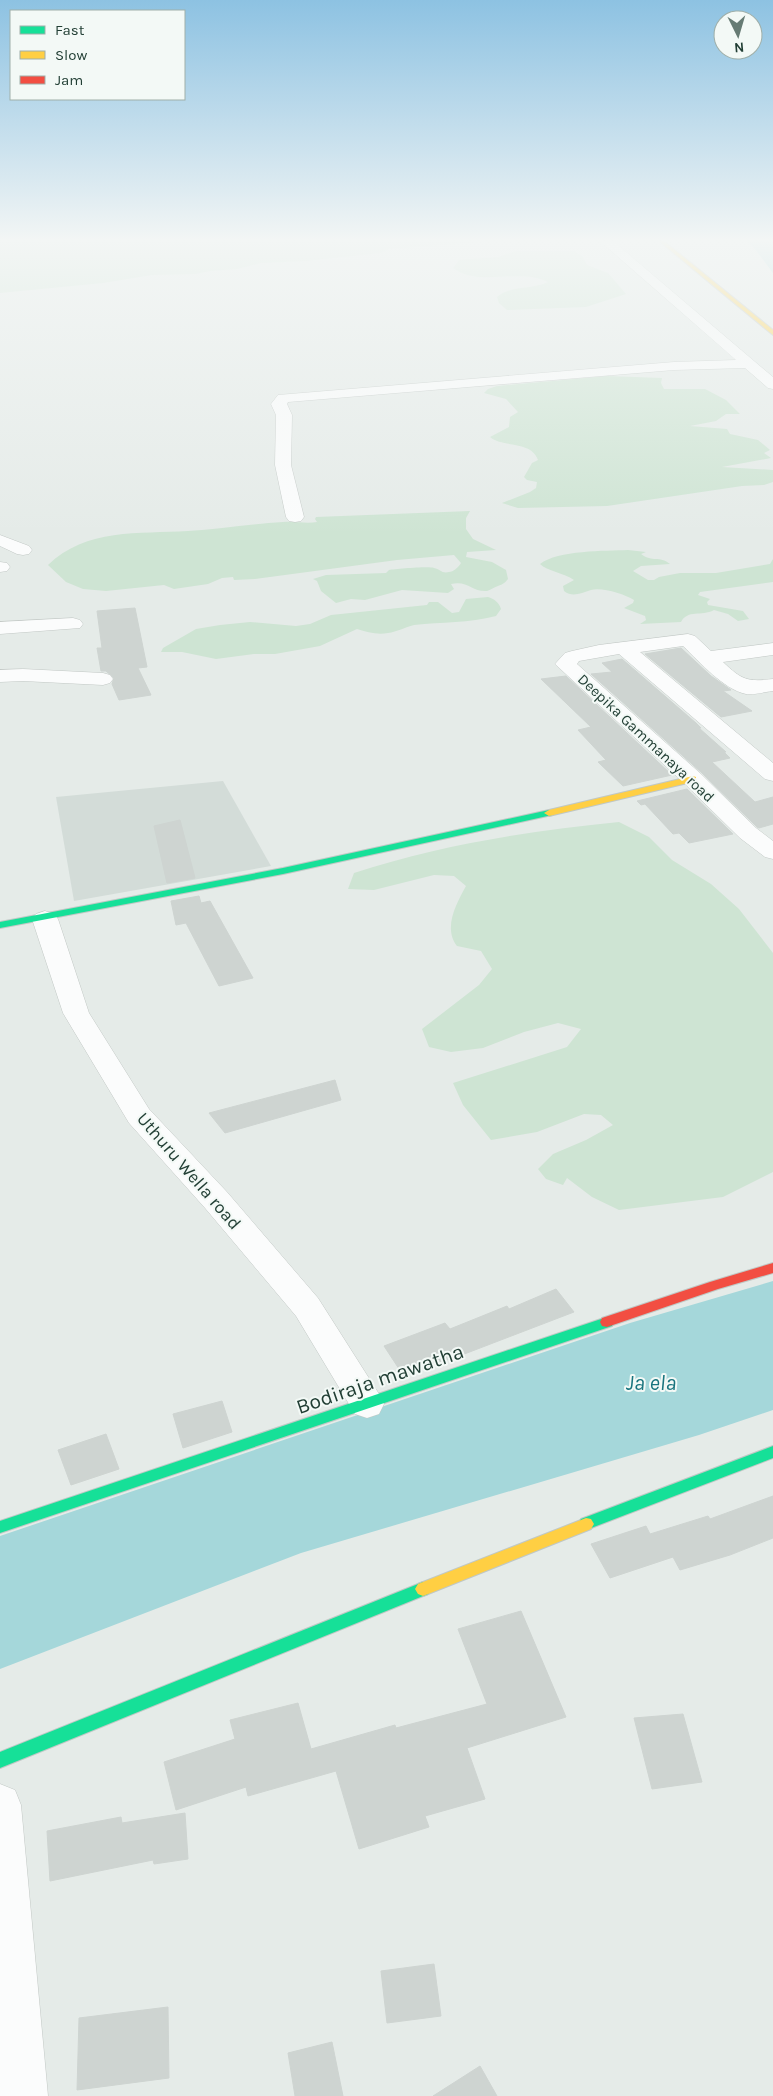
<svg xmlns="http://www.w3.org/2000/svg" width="773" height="2096" viewBox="0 0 773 2096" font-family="Karla,sans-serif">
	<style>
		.built { fill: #d3dcd8 }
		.green { fill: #cee4d3 }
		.water { fill: #a5d7da }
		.building { fill: #ced4d1; stroke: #ced4d1 }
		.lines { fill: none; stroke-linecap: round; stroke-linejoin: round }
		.street-casing { stroke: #c2c8c5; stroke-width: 1 }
		.fast-casing { stroke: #c0c8c5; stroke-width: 2 }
		.slow-casing { stroke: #c0c8c5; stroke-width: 2 }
		.jam-casing { stroke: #c0c8c5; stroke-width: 2 }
		.street { fill: #fbfcfc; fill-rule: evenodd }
		.fast { fill: #16e098; fill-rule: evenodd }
		.slow { fill: #ffcf43; fill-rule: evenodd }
		.jam { fill: #f24e42; fill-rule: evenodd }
		.labels { text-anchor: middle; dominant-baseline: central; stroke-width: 4; stroke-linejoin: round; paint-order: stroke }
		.far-street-label { font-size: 15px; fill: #223f35; stroke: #f3f9f6 }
		.street-label { font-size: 18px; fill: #223f35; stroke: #f3f9f6 }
		.near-street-label { font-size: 21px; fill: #223f35; stroke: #f3f9f6 }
		.near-water-label { font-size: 22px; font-style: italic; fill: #19747e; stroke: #f3f9f6 }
	</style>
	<rect width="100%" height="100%" fill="#e5ebe8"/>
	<path class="built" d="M 223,781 L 271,866 L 74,901 L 56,797 Z"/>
	<g class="green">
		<path d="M 0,241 L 493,241 L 388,249 L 381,253 L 306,261 L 261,263 L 237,269 L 210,271 L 196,274 L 152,275 L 103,283 L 0,293 Z"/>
		<path d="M 516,251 L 574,251 L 583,257 L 587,265 L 608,273 L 626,294 L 586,307 L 507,310 L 499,303 L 497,297 C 511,285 532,290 548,282 C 519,267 481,288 453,268 L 459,260 L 498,257 Z"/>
		<path d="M 607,376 L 662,378 L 661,383 L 664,389 L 705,389 L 726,400 L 740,414 L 726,414 L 716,421 L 690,426 L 727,429 L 730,434 L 758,440 L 770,450 L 764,453 L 771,458 L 722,467 L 773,470 L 773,482 L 764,485 L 742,486 L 607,506 L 518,508 L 502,503 L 530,492 L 536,488 L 537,482 L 527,480 L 524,477 L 532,463 L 538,460 C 531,440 503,448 490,437 L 509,427 L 510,417 L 518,412 L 506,399 L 484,393 L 488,389 L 497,386 Z"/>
		<path d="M 470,511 L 466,518 L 466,529 L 473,539 L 496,550 L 467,552 L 466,557 L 492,562 L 506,570 L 508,579 C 505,583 503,584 498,586 C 495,587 490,590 487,591 C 472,592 468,580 451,584 L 454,589 L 448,593 L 402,590 L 365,600 L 351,599 L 336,603 L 321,591 L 317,581 L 313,579 L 326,575 L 386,573 L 389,570 C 396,569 429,566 434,568 C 440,569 442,574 449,572 C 453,572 459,567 461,563 L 454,555 L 397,560 L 255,579 L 234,580 L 233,577 L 222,578 L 208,584 L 174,589 L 164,585 L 106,591 L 83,589 L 66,582 L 48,565 C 86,528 139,534 188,531 C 220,529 251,524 283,522 C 295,521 306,524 317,522 L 315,519 L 316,517 Z"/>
		<path d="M 628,550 L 646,552 L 641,554 C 653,563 659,555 670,564 L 641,566 L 633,571 L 648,580 L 654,580 L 659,577 L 680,573 L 716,573 L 770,564 L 773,559 L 773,582 L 700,592 L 698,595 L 710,599 L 707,602 L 708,605 L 743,611 L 749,619 L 738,621 L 728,614 L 714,610 C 701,617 688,609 681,622 L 640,624 L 646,620 L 645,616 L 624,608 L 633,603 L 634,600 C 624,594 602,587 591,590 C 581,593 573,598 564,591 L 563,586 L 574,580 C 564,573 547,571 540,564 C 558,550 605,551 628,550 Z"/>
		<path d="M 488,597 C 494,599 499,602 501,609 L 496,616 C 469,623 442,622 414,625 C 405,627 397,632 388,633 C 377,635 367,632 357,629 L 320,646 L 275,654 L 254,654 L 216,659 L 182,652 L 161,652 L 163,648 L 196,629 L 220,625 L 250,622 L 296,626 L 310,624 L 331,615 L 427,605 L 429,602 L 438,602 L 452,613 L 459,612 L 466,599 Z"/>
		<path d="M 619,822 L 649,837 L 672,860 L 711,884 L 739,909 L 773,953 L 773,1172 L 723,1197 L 619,1210 L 592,1197 L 567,1178 L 563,1185 L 546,1179 L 538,1169 L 553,1154 L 586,1140 L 613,1125 L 601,1115 L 584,1114 L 537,1132 L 491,1140 L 463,1105 L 453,1083 L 567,1047 L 581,1029 L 558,1023 L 524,1032 L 483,1048 L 451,1052 L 429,1047 L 422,1029 L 479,985 L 492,969 L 481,951 L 457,946 C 443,928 456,904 466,886 L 454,876 L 434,875 L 374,890 L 348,889 L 354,873 C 440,845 529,831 619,822 Z"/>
	</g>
	<g class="water">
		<path d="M 747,241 L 773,241 L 773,273 L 755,249 Z"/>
		<path d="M 773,1281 L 773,1410 L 699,1435 L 301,1553 L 0,1669 L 0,1536 L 630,1323 Z"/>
	</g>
	<g class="building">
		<path d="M 135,608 L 147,667 L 138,668 L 151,695 L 119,700 L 112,684 L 114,678 L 106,671 L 101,671 L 97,648 L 102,648 L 97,611 Z"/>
		<path d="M 681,648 L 711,676 L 731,690 L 723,691 L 752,711 L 721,717 L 645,654 Z"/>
		<path d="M 622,659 L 696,723 L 701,728 L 699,728 L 726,752 L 724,752 L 730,758 L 712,762 L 755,802 L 773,797 L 773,824 L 759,828 L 757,827 L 702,773 L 591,674 L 612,672 L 602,663 Z"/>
		<path d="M 566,676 L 672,775 L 623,786 L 598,762 L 606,760 L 578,730 L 591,727 L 541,679 Z"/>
		<path d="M 687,789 L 733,834 L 689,843 L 679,833 L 673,834 L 645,804 L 641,805 L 637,801 Z"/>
		<path d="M 180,820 L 195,878 L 167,883 L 154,826 Z"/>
		<path d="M 199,896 L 201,903 L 210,901 L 253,978 L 219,986 L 186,923 L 176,925 L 171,901 Z"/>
		<path d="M 335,1080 L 341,1100 L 225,1133 L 209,1113 Z"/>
		<path d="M 556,1289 L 574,1312 L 467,1353 L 403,1375 L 384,1346 L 445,1323 L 450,1329 L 507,1306 L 509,1309 Z"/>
		<path d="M 222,1401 L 232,1432 L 183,1448 L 173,1414 Z"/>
		<path d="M 106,1434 L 119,1469 L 71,1485 L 58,1450 Z"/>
		<path d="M 773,1496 L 773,1538 L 730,1555 L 680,1570 L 673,1557 L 610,1578 L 591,1544 L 646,1526 L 650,1534 L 708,1516 L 710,1519 Z"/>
		<path d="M 521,1611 L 566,1717 L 467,1748 L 485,1799 L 425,1816 L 429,1827 L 359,1849 L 336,1771 L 248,1796 L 246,1787 L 176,1810 L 164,1762 L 235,1739 L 230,1720 L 298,1703 L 311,1749 L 395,1725 L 396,1728 L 487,1704 L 458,1629 Z"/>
		<path d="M 683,1714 L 702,1782 L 652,1789 L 634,1718 Z"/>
		<path d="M 185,1813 L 188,1859 L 154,1864 L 153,1860 L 50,1881 L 47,1831 L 121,1817 L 122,1823 Z"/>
		<path d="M 434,1964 L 441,2016 L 387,2023 L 381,1971 Z"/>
		<path d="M 168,2007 L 169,2078 L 77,2090 L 79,2018 Z"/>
		<path d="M 332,2042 L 343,2096 L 295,2096 L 288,2053 Z"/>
		<path d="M 480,2066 L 497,2096 L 433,2096 Z"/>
	</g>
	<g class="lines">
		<defs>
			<g id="street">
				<path d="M 600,241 L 613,241 L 754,361 L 773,377 L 773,389 L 768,388 L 745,368 L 674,370 L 288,402 L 287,404 L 292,415 L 291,465 L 304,517 L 301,521 L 295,522 L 289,521 L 286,517 L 275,465 L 276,415 L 271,404 L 278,395 L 674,362 L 736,360 Z"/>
				<path d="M 0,535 L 29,546 L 32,550 L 29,554 L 23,555 L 17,554 L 0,546 Z"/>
				<path d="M 0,562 L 7,563 L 10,567 L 7,571 L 0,572 Z"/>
				<path d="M 73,618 L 80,620 L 83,624 L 80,628 L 0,634 L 0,622 Z"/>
				<path d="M 688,634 L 695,636 L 711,651 L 773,643 L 773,655 L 723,662 C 742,680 747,682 773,679 L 773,691 C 764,692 754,695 746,694 C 723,689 700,662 683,646 L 640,652 L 773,763 L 773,781 L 765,779 L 619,654 L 579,661 L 577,664 L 701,774 L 756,828 L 773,841 L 773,859 L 765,857 L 740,838 L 685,784 L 555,664 L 565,653 L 572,651 L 599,645 Z"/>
				<path d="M 23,669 L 103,673 L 110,675 L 113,679 L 110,683 L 103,685 L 23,681 L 0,682 L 0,670 Z"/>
				<path d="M 45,911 L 54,914 L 58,919 L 89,1013 L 149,1109 L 227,1192 L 318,1298 L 379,1394 L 384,1404 L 379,1414 L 367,1418 L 355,1414 L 296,1316 L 205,1208 L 129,1123 L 63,1013 L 32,919 L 36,914 Z"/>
				<path d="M 0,1784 L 15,1790 L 21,1805 L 48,2096 L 0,2096 Z"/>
			</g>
			<g id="fast">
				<path d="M 549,810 L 552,811 L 552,815 L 283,874 L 0,928 L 0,922 L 283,868 Z"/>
				<path d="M 607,1317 L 612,1318 L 614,1322 L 612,1326 L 0,1533 L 0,1521 Z"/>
				<path d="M 773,1446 L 773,1458 L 586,1530 L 581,1529 L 578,1524 L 581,1519 Z"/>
				<path d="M 423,1582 L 428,1584 L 431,1589 L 428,1594 L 0,1768 L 0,1752 Z"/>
			</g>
			<g id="slow">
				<path d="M 659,241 L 664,241 L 773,330 L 773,335 Z"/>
				<path d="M 693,776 L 696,777 L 696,781 L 549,816 L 544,813 L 549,810 Z"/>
				<path d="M 586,1518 L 591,1519 L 594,1524 L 591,1529 L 423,1596 L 418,1594 L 415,1589 L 418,1584 Z"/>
			</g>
			<path id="jam" d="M 773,1263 L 773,1273 L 718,1289 L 607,1327 L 602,1326 L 600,1322 L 602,1318 L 710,1282 Z"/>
		</defs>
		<use href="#street" class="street-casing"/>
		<use href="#fast" class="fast-casing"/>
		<use href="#slow" class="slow-casing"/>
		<use href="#jam" class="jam-casing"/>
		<use href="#street" class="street"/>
		<use href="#fast" class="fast"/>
		<use href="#slow" class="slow"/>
		<use href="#jam" class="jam"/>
	</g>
	<linearGradient id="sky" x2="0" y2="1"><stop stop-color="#8dc2e2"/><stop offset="0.45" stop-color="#f3f6f5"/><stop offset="1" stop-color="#f3f6f5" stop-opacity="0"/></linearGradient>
	<rect width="773" height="534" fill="url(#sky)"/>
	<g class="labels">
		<g class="far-street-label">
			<text transform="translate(646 738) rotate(43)">Deepika Gammanaya road</text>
		</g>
		<g class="street-label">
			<text transform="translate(189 1171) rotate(49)">Uthuru Wella road</text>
		</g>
		<g class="near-street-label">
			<text transform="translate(380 1379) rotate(-19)">Bodiraja mawatha</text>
		</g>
		<g class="near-water-label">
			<text x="651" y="1383">Ja ela</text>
		</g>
	</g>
	<rect x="10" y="10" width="175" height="90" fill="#f3f9f6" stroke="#9fafa9"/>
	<rect x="20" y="26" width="25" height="8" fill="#16e098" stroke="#9fafa9"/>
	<text x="55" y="35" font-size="15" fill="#223f35">Fast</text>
	<rect x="20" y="51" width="25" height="8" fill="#ffcf43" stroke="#9fafa9"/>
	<text x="55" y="60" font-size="15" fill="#223f35">Slow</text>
	<rect x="20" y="76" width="25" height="8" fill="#f24e42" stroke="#9fafa9"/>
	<text x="55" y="85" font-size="15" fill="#223f35">Jam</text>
	<g transform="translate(738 35) rotate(175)"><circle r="24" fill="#f3f9f6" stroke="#9fafa9"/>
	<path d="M0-4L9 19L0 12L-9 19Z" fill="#667b74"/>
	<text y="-8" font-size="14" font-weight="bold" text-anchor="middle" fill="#223f35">N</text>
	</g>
</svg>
